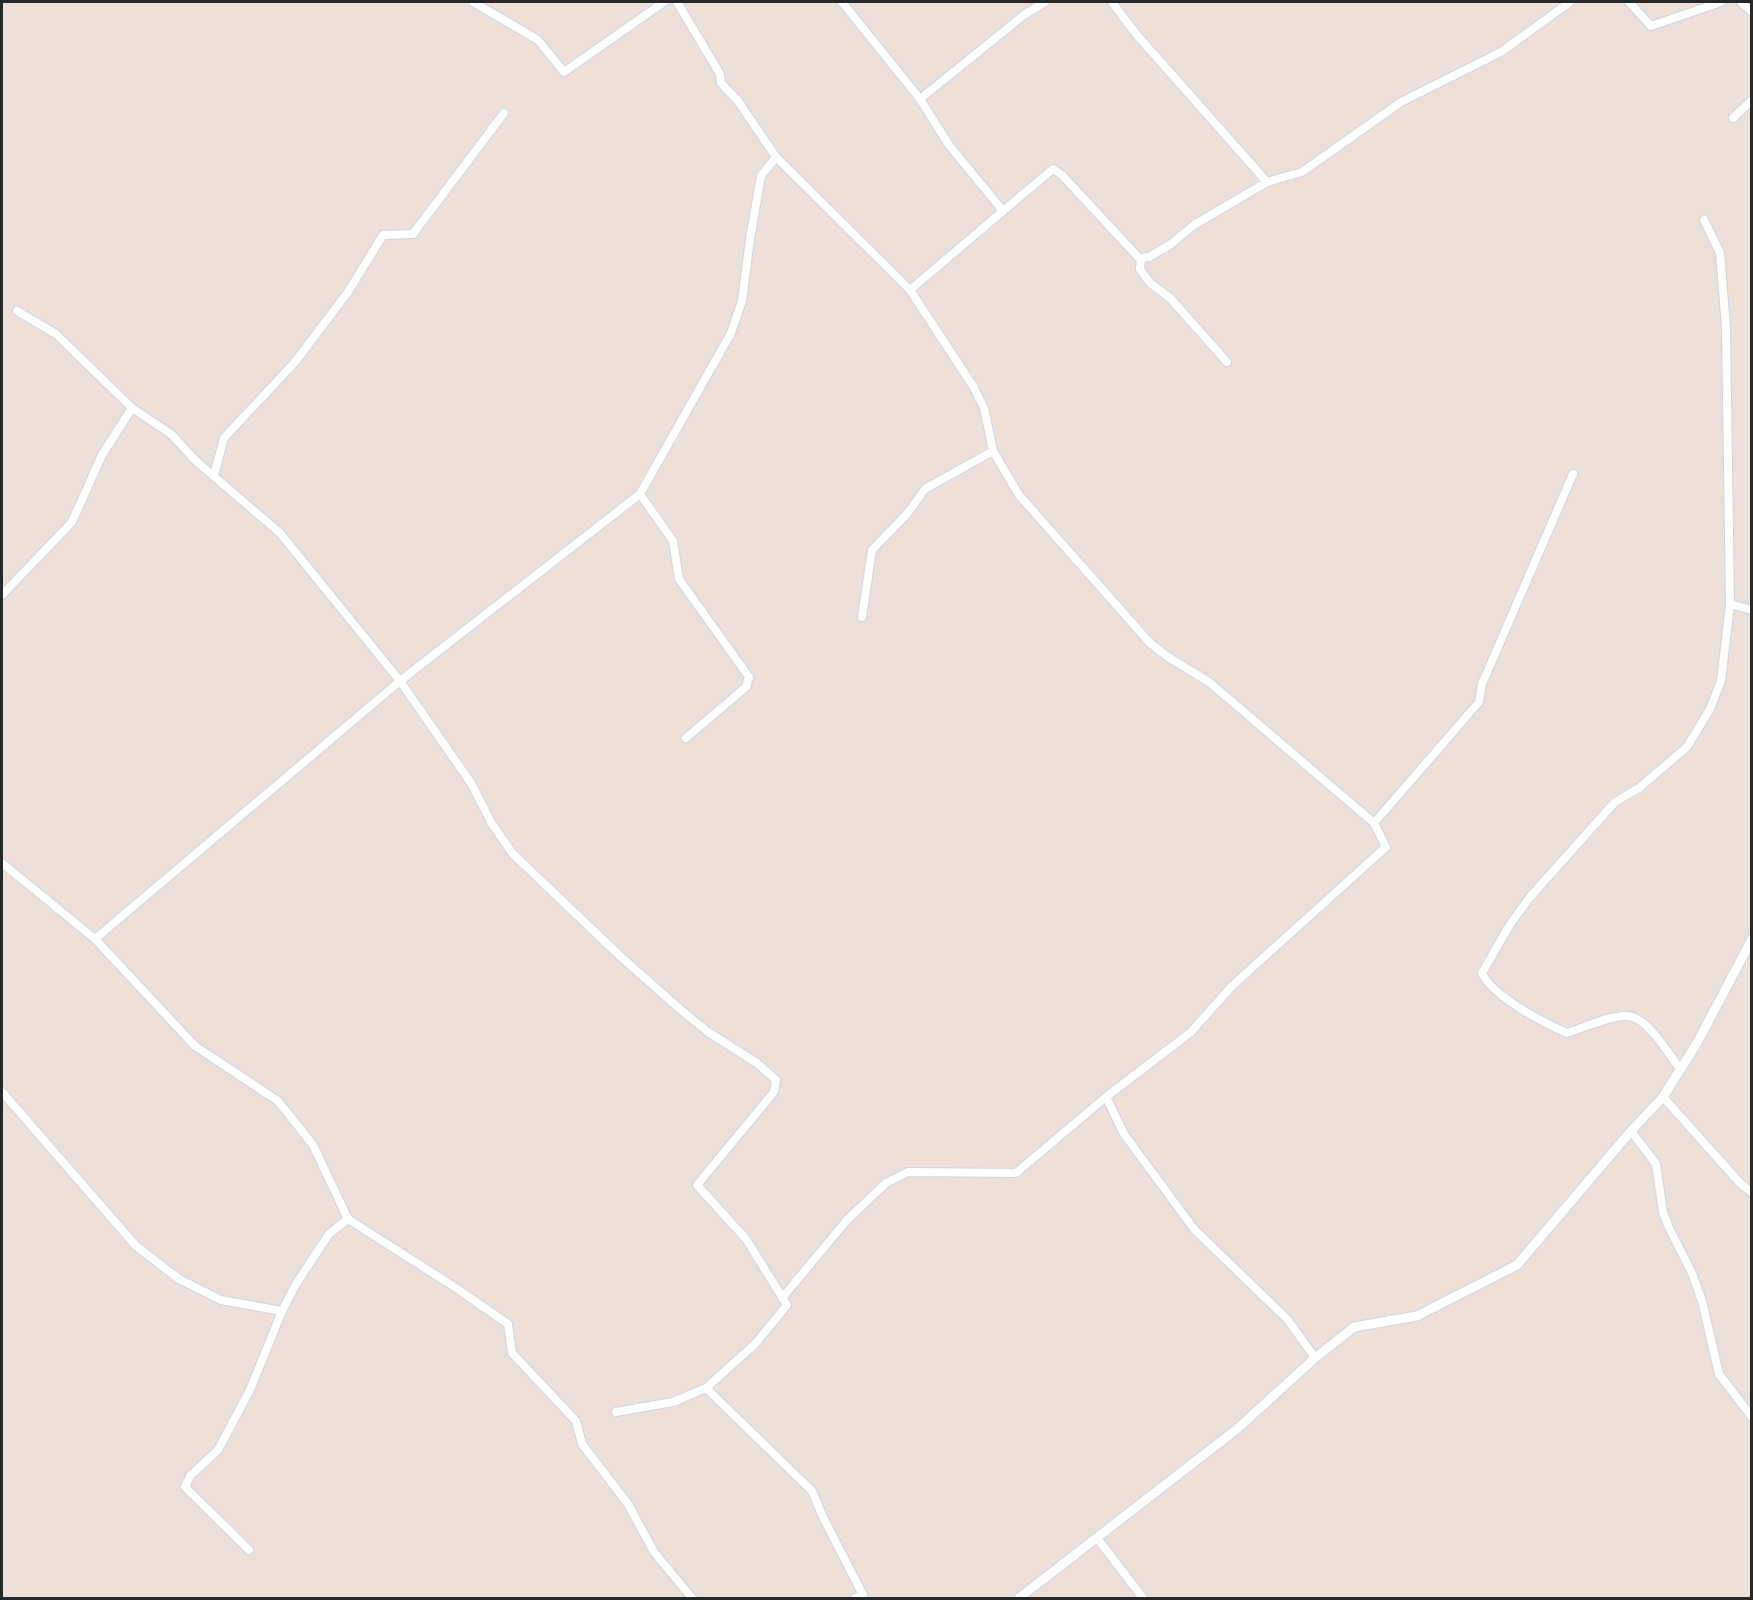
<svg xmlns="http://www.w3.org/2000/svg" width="1753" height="1600" viewBox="0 0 1753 1600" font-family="'Sofia Sans Condensed',sans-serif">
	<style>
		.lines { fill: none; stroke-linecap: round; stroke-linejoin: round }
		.minor-casing { stroke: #ced5e2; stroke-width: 10 }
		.tertiary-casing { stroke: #ced5e2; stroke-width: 11 }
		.minor { stroke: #fff; stroke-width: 8 }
		.tertiary { stroke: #fff; stroke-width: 9 }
	</style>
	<rect width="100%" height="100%" fill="#ece0d9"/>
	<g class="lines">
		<defs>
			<g id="minor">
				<path d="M 473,2 L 538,40 L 564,72 L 664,2"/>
				<path d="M 677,2 L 720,74 L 721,83 L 738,101 L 776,157"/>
				<path d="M 1112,2 L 1136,34 L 1267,182"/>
				<path d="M 1629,2 L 1651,26 L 1721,2"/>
				<path d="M 1741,2 L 1752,12"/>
				<path d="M 920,99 L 1024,15 L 1045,2"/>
				<path d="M 1733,118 L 1752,100"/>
				<path d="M 1003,211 L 1053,169 L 1062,175 L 1139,258 L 1149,257 L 1171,244 L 1194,225 L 1267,182 L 1302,172 L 1401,102 L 1501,52 L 1570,2"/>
				<path d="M 1139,258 L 1141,259 L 1140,269 L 1150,283 L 1170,298 L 1227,362"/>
				<path d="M 910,290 L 973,386 L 984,408 L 993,451 L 1019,495 L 1150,643 L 1168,657 L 1209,682 L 1374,823 L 1479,702 L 1482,684 L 1573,474"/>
				<path d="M 132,408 L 171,434 L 196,461 L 280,533 L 400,681 L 471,783 L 492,824 L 513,854 L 620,956 L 681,1010 L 708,1032 L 757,1063 L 776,1080 L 774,1092 L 697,1185 L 746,1239 L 787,1305 L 755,1344 L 706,1388 L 812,1491 L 823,1517 L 863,1595 L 855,1598"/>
				<path d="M 214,475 L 224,438 L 295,362 L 348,292 L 383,235 L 413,234 L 504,113"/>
				<path d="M 640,494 L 673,541 L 679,579 L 749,677 L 746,687 L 686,738"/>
				<path d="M 2,595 L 72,522 L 102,455 L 132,408 L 56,334 L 17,311"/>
				<path d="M 1730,604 L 1752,610"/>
				<path d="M 862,617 L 872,550 L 907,514 L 925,489 L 993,451"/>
				<path d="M 2,863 L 95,939 L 195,1046 L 278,1101 L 313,1145 L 348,1219 L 456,1288 L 508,1324 L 512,1353 L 576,1421 L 582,1444 L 628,1504 L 654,1552 L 692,1598"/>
				<path d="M 95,939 L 400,681 L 640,494 L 731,333 L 742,301 L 750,239 L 761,176 L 776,157 L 910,290 L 1003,211 L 949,145 L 920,99 L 842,2"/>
				<path d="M 1680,1069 C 1668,1053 1648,1017 1627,1016 C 1611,1015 1583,1028 1567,1033 C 1544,1023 1492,996 1482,973 L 1509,926 L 1530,897 L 1615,802 L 1639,788 L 1687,747 L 1710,709 L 1721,681 L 1730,604 L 1726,327 L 1720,253 L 1704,220"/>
				<path d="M 2,1092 L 136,1246 L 179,1279 L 221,1300 L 282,1311"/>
				<path d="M 1106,1097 L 1124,1134 L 1194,1229 L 1288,1320 L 1315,1358"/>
				<path d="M 1663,1097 L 1740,1183 L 1752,1193"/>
				<path d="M 1631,1131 L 1656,1164 L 1663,1212 L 1669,1228 L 1692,1273 L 1702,1301 L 1719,1374 L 1752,1417"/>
				<path d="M 782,1298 L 847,1220 L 886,1183 L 908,1172 L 1016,1173 L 1106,1097 L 1191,1032 L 1232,986 L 1386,847 L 1374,823"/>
				<path d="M 616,1412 L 673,1402 L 706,1388"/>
				<path d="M 1097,1538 L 1143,1598"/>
				<path d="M 249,1550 L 185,1487 L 190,1476 L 218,1450 L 250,1390 L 282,1311 L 296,1284 L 329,1234 L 348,1219"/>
			</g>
			<path id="tertiary" d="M 1019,1598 L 1237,1429 L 1315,1358 L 1354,1327 L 1417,1316 L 1517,1265 L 1631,1131 L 1663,1097 L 1697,1043 L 1752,939"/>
		</defs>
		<use href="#minor" class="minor-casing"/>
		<use href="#tertiary" class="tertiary-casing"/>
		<use href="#minor" class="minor"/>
		<use href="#tertiary" class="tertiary"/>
	</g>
	<rect width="1753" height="1600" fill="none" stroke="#282828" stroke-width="6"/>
</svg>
